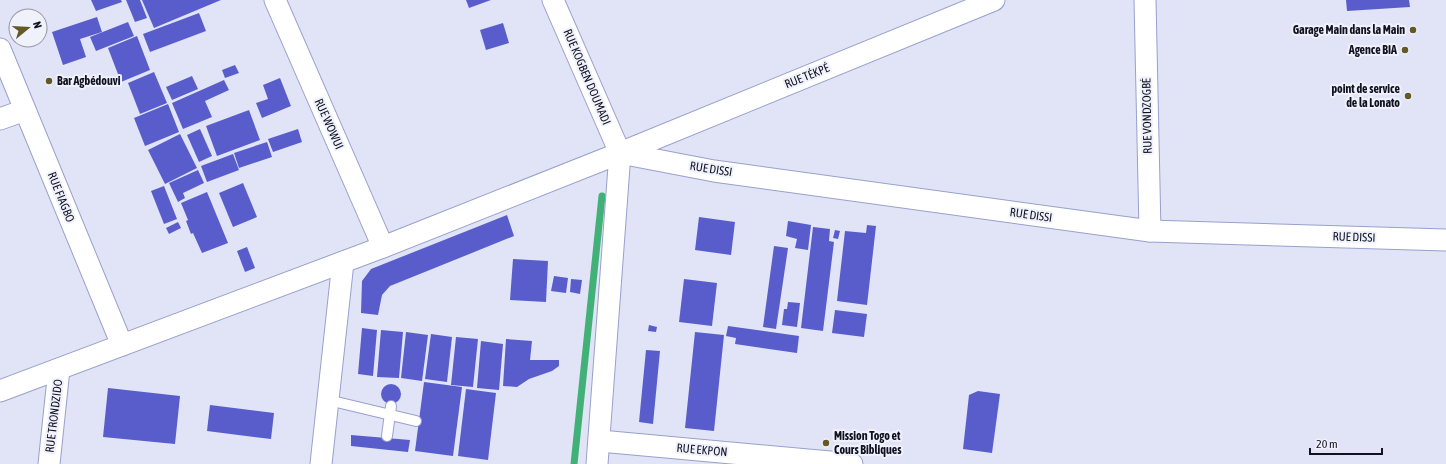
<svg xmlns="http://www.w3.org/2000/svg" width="1446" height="464" viewBox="0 0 1446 464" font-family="'Asap Condensed',sans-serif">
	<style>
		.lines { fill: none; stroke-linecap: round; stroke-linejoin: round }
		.stream { stroke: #41b177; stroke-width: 7 }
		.building { fill: #585dcb }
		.service-casing { stroke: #99a0cc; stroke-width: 12 }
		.minor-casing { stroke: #99a0cc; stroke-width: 23 }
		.service { stroke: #fff; stroke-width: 10 }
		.minor { stroke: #fff; stroke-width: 21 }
		.poi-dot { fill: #645926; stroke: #eff1fb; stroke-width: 1.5 }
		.labels { text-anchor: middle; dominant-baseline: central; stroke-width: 4; stroke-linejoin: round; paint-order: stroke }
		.poi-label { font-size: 12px; font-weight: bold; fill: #101222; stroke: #eff1fb; text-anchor: end }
		.street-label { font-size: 12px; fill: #101222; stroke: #eff1fb }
	</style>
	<rect width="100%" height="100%" fill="#e0e4f6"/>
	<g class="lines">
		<path class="stream" d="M 574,464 L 602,196"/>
	</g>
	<g class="building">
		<path d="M 91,0 L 121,0 L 122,2 L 96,11 Z"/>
		<path d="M 126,0 L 140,0 L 147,18 L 135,22 Z"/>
		<path d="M 142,0 L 221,0 L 154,28 Z"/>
		<path d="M 466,0 L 491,0 L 469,8 Z"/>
		<path d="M 1346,0 L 1409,0 L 1410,7 L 1347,11 Z"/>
		<path d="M 199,13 L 206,31 L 150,52 L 143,34 Z"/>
		<path d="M 97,17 L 102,32 L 80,39 L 86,57 L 63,65 L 52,32 Z"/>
		<path d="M 128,22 L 134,36 L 96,51 L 90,37 Z"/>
		<path d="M 503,23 L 509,43 L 486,50 L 480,30 Z"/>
		<path d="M 16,24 L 16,35 L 13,37 L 9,27 Z"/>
		<path d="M 137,36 L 150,70 L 121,82 L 108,48 Z"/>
		<path d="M 235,65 L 239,73 L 225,78 L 222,70 Z"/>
		<path d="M 154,72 L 167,103 L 140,114 L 128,83 Z"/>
		<path d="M 192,76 L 198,89 L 172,100 L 166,87 Z"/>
		<path d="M 280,78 L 291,106 L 262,118 L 256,103 L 268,99 L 263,85 Z"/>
		<path d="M 224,80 L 229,90 L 205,101 L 212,117 L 183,129 L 172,103 Z"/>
		<path d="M 168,104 L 179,132 L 145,146 L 134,118 Z"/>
		<path d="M 249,110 L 260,140 L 217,156 L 206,126 Z"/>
		<path d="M 200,129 L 212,156 L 199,162 L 187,135 Z"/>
		<path d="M 298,129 L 302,142 L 273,152 L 268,139 Z"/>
		<path d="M 180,134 L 197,168 L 165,184 L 148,150 Z"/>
		<path d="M 267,142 L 272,157 L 239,168 L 234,153 Z"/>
		<path d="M 233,154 L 239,170 L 207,182 L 201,166 Z"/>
		<path d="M 198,170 L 204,183 L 183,193 L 185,198 L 178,202 L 169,183 Z"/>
		<path d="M 243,183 L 257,217 L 233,227 L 219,193 Z"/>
		<path d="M 164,186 L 177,219 L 164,224 L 151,191 Z"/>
		<path d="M 207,192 L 228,243 L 202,253 L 193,233 L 191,234 L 186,221 L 188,220 L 181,203 Z"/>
		<path d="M 507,215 L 514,236 L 390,286 L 382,295 L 378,315 L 361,313 L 362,281 L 371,269 Z"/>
		<path d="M 699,217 L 735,222 L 731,255 L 695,250 Z"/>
		<path d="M 788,221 L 811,225 L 808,250 L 795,248 L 797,239 L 786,236 Z"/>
		<path d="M 178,222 L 181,228 L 169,234 L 166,228 Z"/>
		<path d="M 867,225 L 876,226 L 867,305 L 837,301 L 845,231 L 866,233 Z"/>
		<path d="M 813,227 L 830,229 L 829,241 L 834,242 L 823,331 L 801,328 Z"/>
		<path d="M 835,230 L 840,231 L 838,239 L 833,238 Z"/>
		<path d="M 774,246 L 788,248 L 776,329 L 763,327 Z"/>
		<path d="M 247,247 L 255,268 L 245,272 L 237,251 Z"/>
		<path d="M 513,259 L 548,261 L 546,302 L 510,300 Z"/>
		<path d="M 554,276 L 568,278 L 566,293 L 551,291 Z"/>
		<path d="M 571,279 L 582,280 L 580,294 L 570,292 Z"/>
		<path d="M 684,279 L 717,283 L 712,326 L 679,322 Z"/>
		<path d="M 788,302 L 800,303 L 797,327 L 782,325 L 784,309 L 787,309 Z"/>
		<path d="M 835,310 L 867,314 L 864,337 L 832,333 Z"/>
		<path d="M 649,325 L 657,327 L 656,332 L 648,331 Z"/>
		<path d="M 728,326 L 799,336 L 797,353 L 735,344 L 736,338 L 726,336 Z"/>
		<path d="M 362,328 L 377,330 L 373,376 L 358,374 Z"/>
		<path d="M 381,330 L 403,332 L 399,378 L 377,377 Z"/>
		<path d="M 406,332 L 428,335 L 422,381 L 401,378 Z"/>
		<path d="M 695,332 L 724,335 L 714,431 L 685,428 Z"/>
		<path d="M 431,334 L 452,337 L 447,382 L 425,379 Z"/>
		<path d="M 456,337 L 478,339 L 473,387 L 451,385 Z"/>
		<path d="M 506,339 L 532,341 L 530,360 L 559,360 L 559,366 L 552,371 L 529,379 L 517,387 L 503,386 Z"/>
		<path d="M 481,341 L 503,344 L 499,390 L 477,388 Z"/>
		<path d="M 646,350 L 660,351 L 653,424 L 639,422 Z"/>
		<path d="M 424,382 L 462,387 L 453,456 L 415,451 Z"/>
		<circle cx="391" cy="394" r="10"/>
		<path d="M 108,388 L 180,396 L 175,444 L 103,437 Z"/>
		<path d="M 466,389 L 496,393 L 488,460 L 458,456 Z"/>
		<path d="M 978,391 L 1000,394 L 992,453 L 963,449 L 969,395 Z"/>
		<path d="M 210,405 L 274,413 L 271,439 L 207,431 Z"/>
		<path d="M 351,435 L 410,440 L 408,452 L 351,446 Z"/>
	</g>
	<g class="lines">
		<defs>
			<g id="service">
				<path d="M 328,400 L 416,421"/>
				<path d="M 387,436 L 391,406"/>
			</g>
			<g id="minor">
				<path d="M 275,0 L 383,247"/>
				<path d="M 553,0 L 620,153 L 597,464"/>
				<path d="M 1145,0 L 1150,231"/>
				<path d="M 0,49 L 122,345"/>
				<path d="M 0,119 L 25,110"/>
				<path d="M 620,153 L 714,171 L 1150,231 L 1446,240"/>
				<path d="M 0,391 L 383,247 L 620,153 L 994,0"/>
				<path d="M 600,441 L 852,464"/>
				<path d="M 49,464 L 59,369"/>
				<path d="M 321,464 L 343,262"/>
			</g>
		</defs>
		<use href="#service" class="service-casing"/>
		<use href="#minor" class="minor-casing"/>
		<use href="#service" class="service"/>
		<use href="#minor" class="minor"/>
	</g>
	<g class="poi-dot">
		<circle cx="1413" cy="30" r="4"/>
		<circle cx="1405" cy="50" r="4"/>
		<circle cx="49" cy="81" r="4"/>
		<circle cx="1408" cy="96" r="4"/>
		<circle cx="826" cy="443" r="4"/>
	</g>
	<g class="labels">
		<g class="poi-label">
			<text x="1405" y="30">Garage Main dans la Main</text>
			<text x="1397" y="50">Agence BIA</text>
			<text x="57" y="81" text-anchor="start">Bar Agbédouvi</text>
			<text x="1400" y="89">point de service<tspan x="1400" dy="14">de la Lonato</tspan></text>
			<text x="834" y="436" text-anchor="start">Mission Togo et<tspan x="834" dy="14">Cours Bibliques</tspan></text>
		</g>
		<g class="street-label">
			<text transform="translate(807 76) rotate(-22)">RUE TÉKPÉ</text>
			<text transform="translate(587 77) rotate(67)">RUE KOGBEN DOUMADI</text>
			<text transform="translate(1147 116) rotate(-91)">RUE VONDZOGBÉ</text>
			<text transform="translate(329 124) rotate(66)">RUE WOWUI</text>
			<text transform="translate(711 169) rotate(9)">RUE DISSI</text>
			<text transform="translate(61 197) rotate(68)">RUE FIAGBO</text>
			<text transform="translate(1031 215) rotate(8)">RUE DISSI</text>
			<text transform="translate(1354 237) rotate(2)">RUE DISSI</text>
			<text transform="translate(54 416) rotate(-83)">RUE TRONDZIDO</text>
			<text transform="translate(702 450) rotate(5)">RUE EKPON</text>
		</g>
	</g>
	<g transform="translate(28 28) rotate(72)"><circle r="19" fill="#eff1fb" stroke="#9698a4"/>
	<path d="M0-3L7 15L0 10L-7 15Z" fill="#645926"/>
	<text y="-6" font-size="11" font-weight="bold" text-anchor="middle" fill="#101222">N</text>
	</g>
	<path d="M1310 448v6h72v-6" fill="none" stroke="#101222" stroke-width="2"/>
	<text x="1316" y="448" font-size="12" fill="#101222" stroke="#eff1fb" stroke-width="3" paint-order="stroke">20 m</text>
</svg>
